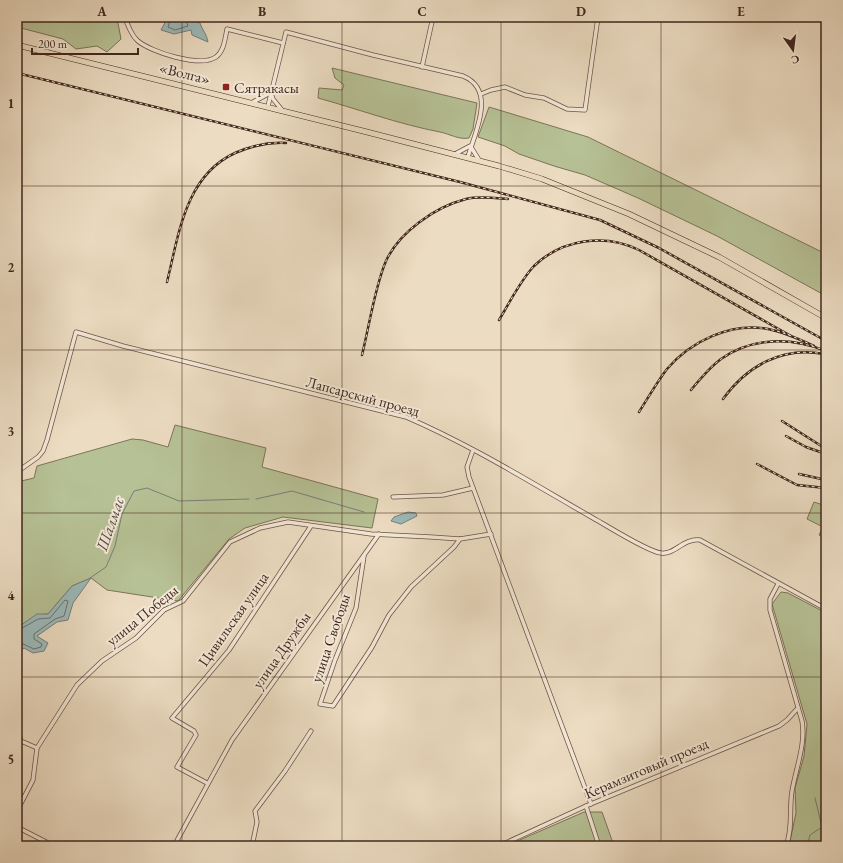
<svg xmlns="http://www.w3.org/2000/svg" width="843" height="863" viewBox="0 0 843 863" font-family="'EB Garamond',serif">
	<style>
		.green { fill: #b6c195; stroke: #7c7458 }
		.water { fill: #9bbabb; stroke: #777f7b }
		.lines { fill: none; stroke-linecap: round; stroke-linejoin: round }
		.shore { stroke: #6e706c; stroke-width: 1 }
		.stream { stroke: #777f7b; stroke-width: 1 }
		.minor-casing { stroke: #6c5446; stroke-width: 5 }
		.highway-casing { stroke: #41271c; stroke-width: 6 }
		.minor { stroke: #f3e8d7; stroke-width: 3.5 }
		.highway { stroke: #ecdcc2; stroke-width: 5 }
		.rail-casing { stroke: #41271c; stroke-width: 2.5 }
		.rail { stroke: #f3e8d7; stroke-width: 1; stroke-dasharray: 3; stroke-linecap: butt }
		.grid { fill: none; stroke: #41271c; stroke-width: 1; stroke-opacity: 0.55 }
		.poi-dot { fill: #8f2418; stroke: #f3e8d7; stroke-width: 1.5 }
		.labels { text-anchor: middle; dominant-baseline: central; stroke-width: 4; stroke-linejoin: round; paint-order: stroke }
		.street-label { font-size: 15px; fill: #41271c; stroke: #f3e8d7 }
		.poi-label { font-size: 15px; fill: #41271c; stroke: #f3e8d7; text-anchor: start }
		.water-label { font-size: 16px; font-style: italic; fill: #584c44; stroke: #f3e8d7 }
		.neatline { fill: none; stroke: #41271c; stroke-width: 1.5 }
		.grid-label { font-size: 13px; text-anchor: middle; font-weight: bold; fill: #41271c }
	</style>
	<rect width="100%" height="100%" fill="#ecdcc2"/>
	<filter id="stains"><feTurbulence type="fractalNoise" baseFrequency=".005" numOctaves="4"/><feColorMatrix values="0 0 0 0 .2 0 0 0 0 .09 0 0 0 0 .02 0 0 0 .5 -.17"/></filter>
	<radialGradient id="worn" r=".72"><stop offset=".6" stop-color="#630" stop-opacity="0"/><stop offset="1" stop-color="#630" stop-opacity=".3"/></radialGradient>
	<g class="green">
		<path d="M 17,17 L 112,17 L 117,18 L 121,39 L 107,52 L 97,46 L 76,49 L 63,39 L 17,27 Z"/>
		<path d="M 332,68 L 477,103 L 473,129 L 469,138 C 459,140 450,134 440,132 C 398,124 358,109 318,98 L 319,88 L 342,90 L 344,85 L 335,78 Z"/>
		<path d="M 489,107 L 588,137 L 826,254 L 826,296 L 717,236 L 638,198 L 585,175 L 554,166 L 519,154 L 505,146 L 478,137 Z"/>
		<path d="M 175,425 L 266,448 L 262,467 L 378,499 L 372,528 L 283,517 L 245,528 L 229,539 L 178,601 L 107,590 L 91,578 L 72,586 L 48,614 L 37,615 L 17,628 L 17,482 L 34,478 L 37,466 L 132,439 L 143,440 L 168,447 Z"/>
		<path d="M 814,502 L 826,506 L 826,539 L 819,535 L 823,527 L 807,519 Z"/>
		<path d="M 781,592 L 788,593 L 826,613 L 826,846 L 789,846 L 796,813 L 795,788 L 804,756 L 807,724 L 772,604 Z"/>
		<path d="M 584,812 L 602,812 L 614,846 L 506,846 Z"/>
	</g>
	<g class="water">
		<path d="M 168,17 L 184,17 L 200,23 C 202,30 207,34 208,42 L 192,35 L 191,30 L 174,34 L 161,30 Z"/>
		<path d="M 408,512 L 416,513 L 417,516 L 401,524 L 391,521 L 394,517 Z"/>
		<path d="M 91,578 L 73,603 L 68,620 L 57,622 L 37,636 L 48,643 L 44,651 L 33,653 L 24,648 L 17,654 L 17,628 L 37,614 L 48,614 L 72,586 Z"/>
	</g>
	<g class="lines">
		<g class="shore">
			<path d="M 171,17 L 168,27 L 175,30 L 188,26 L 185,17"/>
			<path d="M 17,631 L 38,619 L 50,618 L 65,600 L 68,601 L 64,616 L 55,619 L 34,634 L 34,639 L 42,644 L 41,647 L 34,649 L 23,644 L 17,648"/>
		</g>
		<g class="stream">
			<path d="M 256,499 L 292,491 L 364,512"/>
			<path d="M 90,578 L 106,567 L 115,546 L 122,514 L 134,491 L 147,488 L 179,501 L 249,499"/>
			<path d="M 807,846 L 810,835 L 822,827 L 815,798"/>
		</g>
		<defs>
			<g id="minor">
				<path d="M 125,17 C 127,24 132,36 138,41 C 151,52 200,68 216,57 C 224,51 225,39 227,29 L 283,43"/>
				<path d="M 422,67 L 433,17"/>
				<path d="M 271,93 L 273,99 L 282,110"/>
				<path d="M 481,94 L 491,90 L 505,87 L 525,95 L 544,98 L 567,109 L 585,110 L 598,17"/>
				<path d="M 253,102 L 270,93"/>
				<path d="M 268,106 L 286,32 L 373,55 L 463,76 C 497,90 475,132 468,157"/>
				<path d="M 471,147 L 479,160"/>
				<path d="M 455,154 L 470,146"/>
				<path d="M 473,450 L 467,467 L 469,477 L 591,804"/>
				<path d="M 17,472 L 38,457 L 43,451 L 47,440 L 76,332 L 123,346 L 406,417 C 471,445 532,483 593,518 C 606,525 648,552 661,553 C 675,555 683,538 700,540 L 826,609"/>
				<path d="M 393,497 L 443,495 L 473,488"/>
				<path d="M 364,556 L 356,608 L 335,660 L 320,704 L 333,706 L 372,647 L 389,615 L 411,587 L 454,547 L 460,539"/>
				<path d="M 778,584 L 770,599 L 770,610 L 802,721 C 806,744 796,768 792,791 C 789,809 793,829 786,846"/>
				<path d="M 17,728 L 21,741 L 37,748"/>
				<path d="M 207,783 L 177,767 L 196,735 L 194,731 L 172,718 L 229,650 L 311,526"/>
				<path d="M 586,806 L 599,846"/>
				<path d="M 17,811 L 33,780 L 37,748 L 77,685 L 102,661 L 136,638 L 164,610 L 183,601 L 230,542 L 260,528 L 288,522 L 371,534 L 431,537 L 460,539 L 491,534"/>
				<path d="M 17,827 L 54,846"/>
				<path d="M 174,846 L 232,740 L 379,534"/>
				<path d="M 252,846 L 257,822 L 255,811 L 285,771 L 311,731"/>
				<path d="M 499,846 L 586,806 L 779,726 L 787,720 L 798,708"/>
			</g>
			<path id="highway" d="M 17,45 L 363,131 L 499,166 L 542,179 L 629,214 L 719,257 L 826,318"/>
		</defs>
		<use href="#minor" class="minor-casing"/>
		<use href="#highway" class="highway-casing"/>
		<use href="#minor" class="minor"/>
		<use href="#highway" class="highway"/>
		<defs>
			<g id="rail">
				<path d="M 17,73 L 460,182 L 600,220 L 659,248 L 826,341"/>
				<path d="M 167,282 C 179,234 185,176 235,153 C 251,146 268,142 286,143"/>
				<path d="M 499,320 C 510,302 520,281 534,266 C 562,239 605,233 639,250 L 791,336"/>
				<path d="M 362,355 C 369,327 375,286 386,261 C 399,232 435,207 466,199 C 479,196 494,198 508,199"/>
				<path d="M 691,390 C 700,379 709,368 721,359 C 752,337 791,337 826,351"/>
				<path d="M 723,399 C 747,366 782,346 824,354"/>
				<path d="M 639,412 C 648,398 657,382 667,369 C 691,341 731,322 768,329 C 784,332 799,339 814,346"/>
				<path d="M 782,421 L 826,449"/>
				<path d="M 786,436 L 806,447 L 826,454"/>
				<path d="M 757,464 L 797,485 L 826,488"/>
				<path d="M 799,474 L 826,480"/>
			</g>
		</defs>
		<use href="#rail" class="rail-casing"/>
		<use href="#rail" class="rail"/>
	</g>
	<path class="grid" d="M 182,17 L 182,846M 342,17 L 342,846M 501,17 L 501,846M 661,17 L 661,846M 17,186 L 826,186M 17,350 L 826,350M 17,513 L 826,513M 17,677 L 826,677"/>
	<rect class="poi-dot" x="222" y="83" width="8" height="8" rx="2"/>
	<g class="labels">
		<g class="street-label">
			<text transform="translate(185 73) rotate(14)">«Волга»</text>
			<text transform="translate(363 396) rotate(15)">Лапсарский проезд</text>
			<text transform="translate(142 615) rotate(-39)">улица Победы</text>
			<text transform="translate(233 619) rotate(-55)">Цивильская улица</text>
			<text transform="translate(330 638) rotate(-71)">улица Свободы</text>
			<text transform="translate(281 650) rotate(-55)">улица Дружбы</text>
			<text transform="translate(646 768) rotate(-23)">Керамзитовый проезд</text>
		</g>
		<g class="poi-label">
			<text x="234" y="87">Сятракасы</text>
		</g>
		<g class="water-label">
			<text transform="translate(110 524) rotate(-71)">Шалмас</text>
		</g>
	</g>
	<rect width="843" height="863" fill="none" stroke="#ecdcc2" stroke-width="44"/>
	<g transform="translate(793 50) rotate(166)" stroke="#f3e8d7" stroke-width="3" paint-order="stroke">
	<path d="M0-3L7 15L0 10L-7 15Z" fill="#41271c"/>
	<text y="-6" font-size="11" font-weight="bold" text-anchor="middle" fill="#41271c">С</text>
	</g>
	<path d="M32 48v6h106v-6" fill="none" stroke="#41271c" stroke-width="2"/>
	<text x="38" y="48" font-size="12" fill="#41271c" stroke="#f3e8d7" stroke-width="3" paint-order="stroke">200 m</text>
	<rect x="22" y="22" width="799" height="819" class="neatline"/>
	<g class="grid-label">
		<text x="102" y="16">A</text>
		<text x="262" y="16">B</text>
		<text x="422" y="16">C</text>
		<text x="581" y="16">D</text>
		<text x="741" y="16">E</text>
		<text x="11" y="108">1</text>
		<text x="11" y="272">2</text>
		<text x="11" y="436">3</text>
		<text x="11" y="600">4</text>
		<text x="11" y="764">5</text>
	</g>
	<rect width="100%" height="100%" filter="url(#stains)"/>
	<rect width="100%" height="100%" fill="url(#worn)"/>
</svg>
